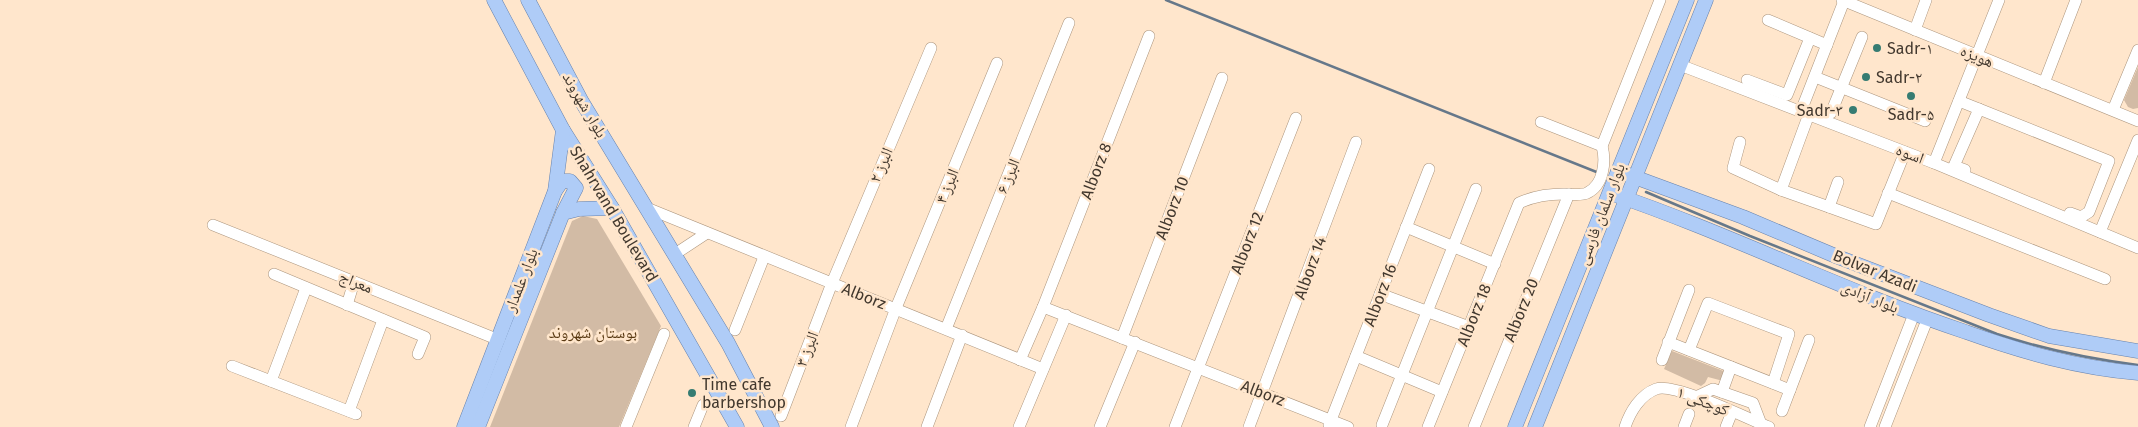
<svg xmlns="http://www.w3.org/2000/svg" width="2138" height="427" viewBox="0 0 2138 427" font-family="'Fira Sans','Noto Naskh Arabic',sans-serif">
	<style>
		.green { fill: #d2bba5 }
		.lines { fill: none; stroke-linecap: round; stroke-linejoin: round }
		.stream { stroke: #66788a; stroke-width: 2.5 }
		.minor-casing { stroke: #ac957d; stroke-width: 12 }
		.major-casing { stroke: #6682ad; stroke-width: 15 }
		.minor { stroke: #fff; stroke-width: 11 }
		.major { stroke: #afccf7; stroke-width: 14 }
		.poi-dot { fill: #367c72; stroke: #ffe6cc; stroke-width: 2 }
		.labels { text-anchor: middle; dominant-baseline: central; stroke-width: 5; stroke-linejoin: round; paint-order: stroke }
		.poi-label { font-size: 16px; fill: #42382e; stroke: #ffe6cc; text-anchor: start }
		.street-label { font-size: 16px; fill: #42382e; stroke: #ffe6cc }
		.park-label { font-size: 16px; fill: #593912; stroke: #ffe6cc }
	</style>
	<rect width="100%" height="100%" fill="#ffe6cc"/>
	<g class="green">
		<path d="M 2138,67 L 2138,108 L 2133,109 L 2128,107 L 2124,100 Z"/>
		<path d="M 583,216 L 597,219 L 661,326 L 619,427 L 490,427 L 572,221 Z"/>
		<path d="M 1672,351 L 1726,372 L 1723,381 L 1708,377 L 1705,383 L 1701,386 L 1664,369 Z"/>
	</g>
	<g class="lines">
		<g class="stream">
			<path d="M 1166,0 L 1599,173"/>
			<path d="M 1646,192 L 1750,236 L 1997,334 C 2043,349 2090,359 2138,365"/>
		</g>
		<defs>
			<g id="minor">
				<path d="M 1842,0 L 2138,121"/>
				<path d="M 1768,20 L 1827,45"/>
				<path d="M 1915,30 L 1926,0"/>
				<path d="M 1680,65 L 1934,163 L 2138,248"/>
				<path d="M 1815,77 L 1925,121"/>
				<path d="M 1747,80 L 1787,95 L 1810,38"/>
				<path d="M 2044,83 L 2076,0"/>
				<path d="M 1959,101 L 2109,161 L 2089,212 L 2081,217 L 2070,213"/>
				<path d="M 2113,110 L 2138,50"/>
				<path d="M 1801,111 L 1844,1"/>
				<path d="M 1831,113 L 1862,37"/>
				<path d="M 1541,122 L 1602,146 L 1660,0"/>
				<path d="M 1740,142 L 1733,168 L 1781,190 L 1809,114"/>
				<path d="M 1934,163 L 1999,0"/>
				<path d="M 1965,170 L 1954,166 L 1979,109"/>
				<path d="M 1781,190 L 1829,207 L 1838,182"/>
				<path d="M 1888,193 L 2105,279"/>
				<path d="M 1829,207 L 1876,224 L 1905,152"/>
				<path d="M 647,208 L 1043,369"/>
				<path d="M 213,225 L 499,340"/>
				<path d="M 1406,227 L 1495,264"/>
				<path d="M 2100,232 L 2138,140"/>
				<path d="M 675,254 L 707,233"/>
				<path d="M 274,274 L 425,337 L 418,354"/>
				<path d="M 1380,294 L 1469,327"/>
				<path d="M 347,305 L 354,282"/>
				<path d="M 1043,307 L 1149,36"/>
				<path d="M 946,329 L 1069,23"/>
				<path d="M 735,330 L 764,257"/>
				<path d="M 1122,338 L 1222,78"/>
				<path d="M 1668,342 L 1790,390"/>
				<path d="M 1689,350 L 1708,303 L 1789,334 L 1773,383"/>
				<path d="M 1356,356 L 1442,392"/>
				<path d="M 1020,360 L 1043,307 L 1348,427"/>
				<path d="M 1662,360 L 1689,290"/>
				<path d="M 232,366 L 356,414"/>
				<path d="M 271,381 L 306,288"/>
				<path d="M 1722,392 L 1731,367"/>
				<path d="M 1696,397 L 1713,389 L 1753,403 L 1761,424"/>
				<path d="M 349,411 L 383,320"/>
				<path d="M 1782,411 L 1809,340"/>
				<path d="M 781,416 L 832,283 L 931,48"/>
				<path d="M 1329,425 L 1429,169"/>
				<path d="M 1382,425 L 1476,189"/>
				<path d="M 626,427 L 664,334"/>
				<path d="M 694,427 L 703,405"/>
				<path d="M 851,427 L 896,308 L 997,63"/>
				<path d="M 927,427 L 962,335"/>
				<path d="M 1019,427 L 1066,315"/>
				<path d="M 1100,427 L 1135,342"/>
				<path d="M 1175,427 L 1296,118"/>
				<path d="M 1249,427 L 1356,142"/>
				<path d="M 1428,427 L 1519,203 C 1534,196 1547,194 1564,194 C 1571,194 1581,196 1587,193 C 1604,185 1606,161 1602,146"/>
				<path d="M 1474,427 L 1569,194"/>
				<path d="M 1625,427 C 1630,412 1640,395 1656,389 C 1674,382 1748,419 1769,427"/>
				<path d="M 1684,427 L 1689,414"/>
				<path d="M 1726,427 L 1732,412"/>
				<path d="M 1870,427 L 1914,314"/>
				<path d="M 1885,427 L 1927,320"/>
			</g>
			<g id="major">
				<path d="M 494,0 L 563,130 L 612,208 L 737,427"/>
				<path d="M 528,0 L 582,102 L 728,343 L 772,427"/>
				<path d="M 1618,171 L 1743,217 L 1838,257 L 1989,315 L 2049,336 L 2138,351"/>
				<path d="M 555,191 L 562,181 L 570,181 L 576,188 L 563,213"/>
				<path d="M 1610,193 C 1731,234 1845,292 1966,332 C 2022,352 2078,368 2138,373"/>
				<path d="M 464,427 L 555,191 L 563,130"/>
				<path d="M 478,427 L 563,213 L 579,209 L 612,208"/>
				<path d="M 1515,427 L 1687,0"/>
				<path d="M 1535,427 L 1706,0"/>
			</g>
		</defs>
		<use href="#minor" class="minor-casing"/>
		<use href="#major" class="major-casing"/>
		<use href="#minor" class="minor"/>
		<use href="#major" class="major"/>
	</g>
	<g class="poi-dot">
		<circle cx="1877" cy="48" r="5"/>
		<circle cx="1866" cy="77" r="5"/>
		<circle cx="1911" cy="96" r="5"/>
		<circle cx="1853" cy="110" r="5"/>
		<circle cx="692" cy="393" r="5"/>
	</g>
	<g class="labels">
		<g class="poi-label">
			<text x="1887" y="48">Sadr-۱</text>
			<text x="1876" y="77">Sadr-۲</text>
			<text x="1843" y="110" text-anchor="end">Sadr-۳</text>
			<text x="1911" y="114" text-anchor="middle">Sadr-۵</text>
			<text x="702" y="384">Time cafe<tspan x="702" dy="18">barbershop</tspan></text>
		</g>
		<g class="street-label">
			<text transform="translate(1977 56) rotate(22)">هویزه</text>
			<text transform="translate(585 105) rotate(60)">بلوار شهروند</text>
			<text transform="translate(1910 154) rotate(21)">اسوه</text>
			<text transform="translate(881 165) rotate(-67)">البرز ۲</text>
			<text transform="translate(1096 171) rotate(-69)">Alborz 8</text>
			<text transform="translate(1008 176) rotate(-68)">البرز ۶</text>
			<text transform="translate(947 186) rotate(-68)">البرز ۴</text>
			<text transform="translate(1172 208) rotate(-69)">Alborz 10</text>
			<text transform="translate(614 214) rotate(59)">Shahrvand Boulevard</text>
			<text transform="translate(1601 214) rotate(-69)">بلوار سلمان فارسی</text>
			<text transform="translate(1247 243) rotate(-69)">Alborz 12</text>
			<text transform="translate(1310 268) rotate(-70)">Alborz 14</text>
			<text transform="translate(1875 271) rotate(22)">Bolvar Azadi</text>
			<text transform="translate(521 280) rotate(-69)">بلوار علمدار</text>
			<text transform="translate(356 282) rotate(22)">معراج</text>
			<text transform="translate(1380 295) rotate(-69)">Alborz 16</text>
			<text transform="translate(864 296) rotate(22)">Alborz</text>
			<text transform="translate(1870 297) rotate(22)">بلوار آزادی</text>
			<text transform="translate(1521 310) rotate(-68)">Alborz 20</text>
			<text transform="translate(1474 315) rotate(-68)">Alborz 18</text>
			<text transform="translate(807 349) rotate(-69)">البرز ۳</text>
			<text transform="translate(1263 393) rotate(21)">Alborz</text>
			<text transform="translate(1703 401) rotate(21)">کوچکی ۱</text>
		</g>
		<g class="park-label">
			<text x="593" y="332">بوستان شهروند</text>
		</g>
	</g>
</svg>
